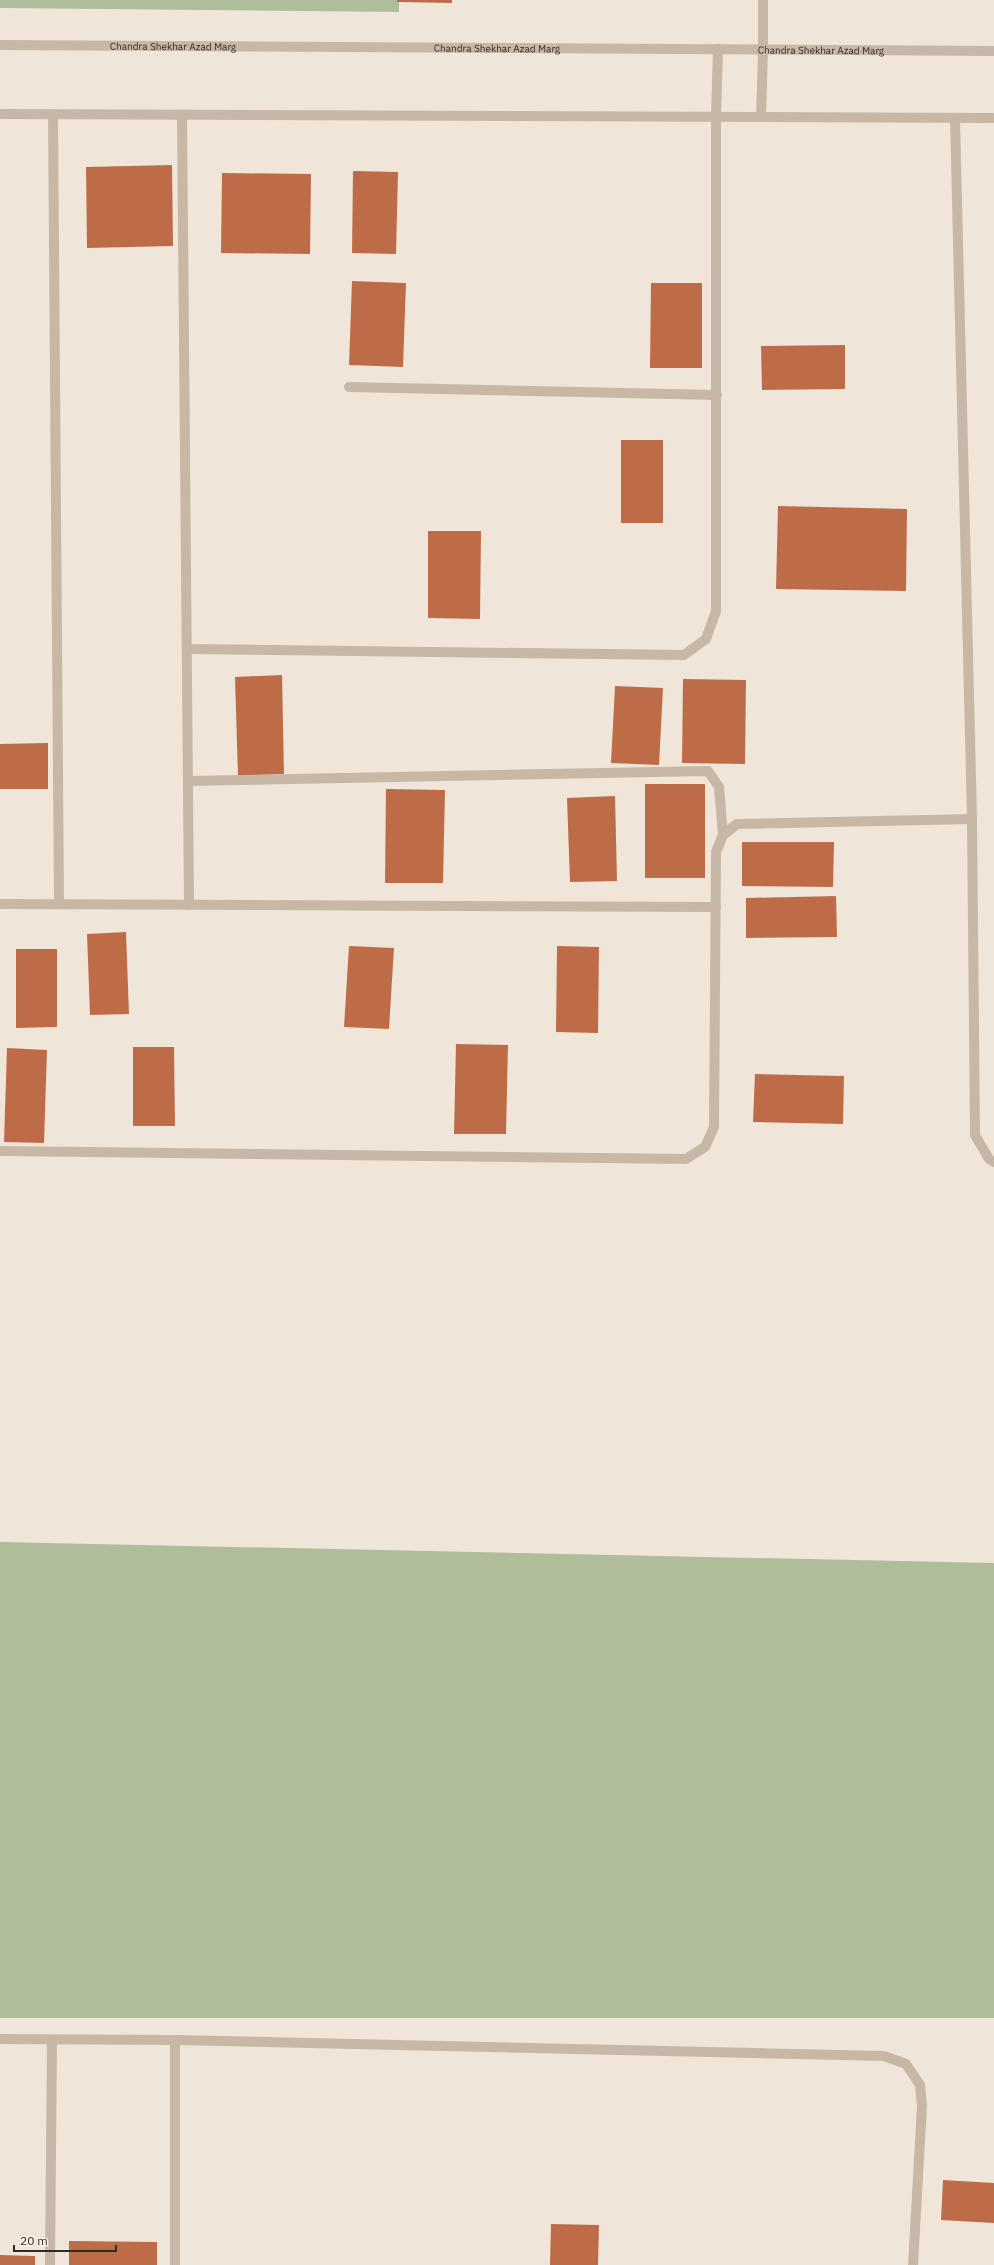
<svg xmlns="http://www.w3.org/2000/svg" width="994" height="2265" viewBox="0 0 994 2265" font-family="'IBM Plex Sans',sans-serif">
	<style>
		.green { fill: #afbd9a }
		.building { fill: #be6c48 }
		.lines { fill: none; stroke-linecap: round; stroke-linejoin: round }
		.minor { stroke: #c7b7a6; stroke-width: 10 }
		.tertiary { stroke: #c7b7a6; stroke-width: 10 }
		.labels { text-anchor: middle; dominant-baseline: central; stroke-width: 3.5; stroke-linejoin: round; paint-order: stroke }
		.street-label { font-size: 10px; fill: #332b27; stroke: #f8f0e5 }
	</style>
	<rect width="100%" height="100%" fill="#efe6d9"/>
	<g class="green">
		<path d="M 0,0 L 399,0 L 399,12 L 0,8 Z"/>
		<path d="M 0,1542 L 994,1563 L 994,2018 L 0,2018 Z"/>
	</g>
	<g class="building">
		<path d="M 397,0 L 452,0 L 452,3 L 397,2 Z"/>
		<path d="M 172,165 L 173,246 L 87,248 L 86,167 Z"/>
		<path d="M 353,171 L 398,172 L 396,254 L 352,253 Z"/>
		<path d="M 222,173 L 311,174 L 310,254 L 221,253 Z"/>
		<path d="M 352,281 L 406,283 L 403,367 L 349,365 Z"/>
		<path d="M 651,283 L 702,283 L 702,368 L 650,368 Z"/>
		<path d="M 845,345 L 845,389 L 762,390 L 761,346 Z"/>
		<rect x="621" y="440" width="42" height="83"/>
		<path d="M 778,506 L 907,509 L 906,591 L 776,589 Z"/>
		<path d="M 428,531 L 481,531 L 480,619 L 428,618 Z"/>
		<path d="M 282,675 L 284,774 L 238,776 L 235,677 Z"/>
		<path d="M 683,679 L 746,680 L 745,764 L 682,763 Z"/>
		<path d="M 615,686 L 663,688 L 659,765 L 611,763 Z"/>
		<path d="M 48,743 L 48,789 L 0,789 L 0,744 Z"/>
		<rect x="645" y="784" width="60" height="94"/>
		<path d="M 386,789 L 445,790 L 443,883 L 385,883 Z"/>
		<path d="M 615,796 L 617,881 L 570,882 L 567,798 Z"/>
		<path d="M 742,842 L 834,842 L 833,887 L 742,886 Z"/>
		<path d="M 836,896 L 837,937 L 746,938 L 746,898 Z"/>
		<path d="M 126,932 L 129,1014 L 90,1015 L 87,934 Z"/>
		<path d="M 349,946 L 394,948 L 389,1029 L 344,1027 Z"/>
		<path d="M 557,946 L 599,947 L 598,1033 L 556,1032 Z"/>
		<path d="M 16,949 L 57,949 L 57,1027 L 16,1028 Z"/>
		<path d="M 456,1044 L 508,1045 L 506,1134 L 454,1134 Z"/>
		<path d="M 133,1047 L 174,1047 L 175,1126 L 133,1126 Z"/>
		<path d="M 7,1048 L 47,1050 L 44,1143 L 4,1142 Z"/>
		<path d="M 755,1074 L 844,1076 L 843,1124 L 753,1122 Z"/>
		<path d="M 943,2180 L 994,2183 L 994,2223 L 941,2220 Z"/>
		<path d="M 551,2224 L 599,2225 L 598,2265 L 550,2265 Z"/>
		<path d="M 69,2241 L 157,2242 L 157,2265 L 69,2265 Z"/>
		<path d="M 0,2255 L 35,2256 L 35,2265 L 0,2265 Z"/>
	</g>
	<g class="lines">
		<g class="minor">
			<path d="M 763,0 L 763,50"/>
			<path d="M 53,115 L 59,904"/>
			<path d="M 182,115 L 189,905"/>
			<path d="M 955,118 L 972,819 L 975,1135 L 989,1159 L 994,1162"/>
			<path d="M 349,387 L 717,395"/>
			<path d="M 187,649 L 684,655 L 706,639 L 716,611 L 716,117"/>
			<path d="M 188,781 L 708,771 L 719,787 L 723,835"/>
			<path d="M 0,904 L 716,907"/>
			<path d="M 0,1151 L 686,1159 L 705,1147 L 714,1127 L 716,852 L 723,835 L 737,824 L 972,819"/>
			<path d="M 0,2039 L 175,2040 L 884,2056 L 906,2064 L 920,2085 L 922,2106 L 913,2265"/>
			<path d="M 50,2265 L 52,2040"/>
			<path d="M 175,2265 L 175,2040"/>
		</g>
		<g class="tertiary">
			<path id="s1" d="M 0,45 L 994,51"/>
			<path d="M 0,114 L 994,118"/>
			<path d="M 716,117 L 718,49"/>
			<path d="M 761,117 L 763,50"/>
		</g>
	</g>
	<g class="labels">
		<g class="street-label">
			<text stroke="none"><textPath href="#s1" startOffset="173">Chandra Shekhar Azad Marg</textPath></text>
			<text stroke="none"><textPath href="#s1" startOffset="497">Chandra Shekhar Azad Marg</textPath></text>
			<text stroke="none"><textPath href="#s1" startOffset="821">Chandra Shekhar Azad Marg</textPath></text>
		</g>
	</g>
	<path d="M14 2245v6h102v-6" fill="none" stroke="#332b27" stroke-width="2"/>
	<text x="20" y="2245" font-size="12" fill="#332b27" stroke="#f8f0e5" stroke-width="3" paint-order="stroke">20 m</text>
</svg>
